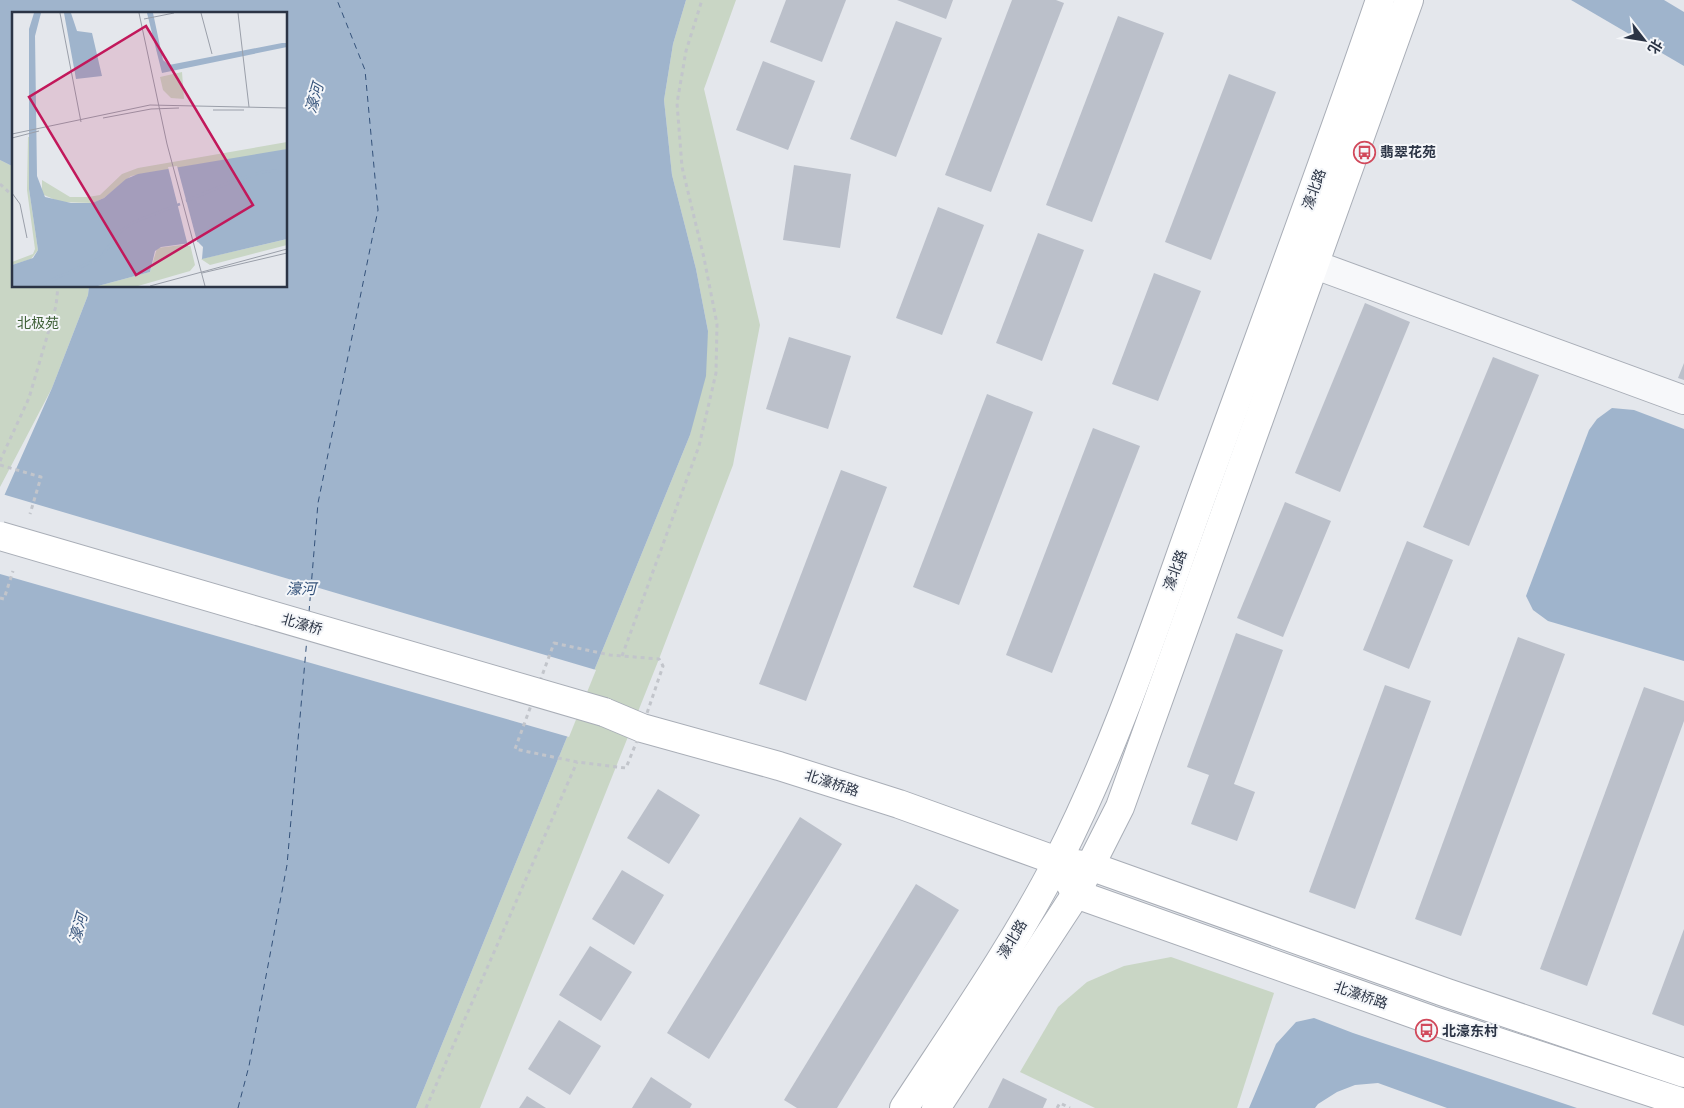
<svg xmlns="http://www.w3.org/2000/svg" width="1684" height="1108" viewBox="0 0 1684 1108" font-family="'Archivo Narrow','Noto Sans SC',sans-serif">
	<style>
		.green { fill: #c9d6c5 }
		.water { fill: #9fb4cc }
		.pier { fill: #e4e7ec }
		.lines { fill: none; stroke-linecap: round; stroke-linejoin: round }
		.ferry { stroke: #34527a; stroke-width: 1; stroke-dasharray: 6 5; stroke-linecap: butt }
		.building { fill: #bbc0ca }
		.street-casing { stroke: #a9aeb7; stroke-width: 30 }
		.secondary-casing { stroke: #a9aeb7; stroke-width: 30 }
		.path { stroke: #c2c5cb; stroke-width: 3; stroke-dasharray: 4 4; stroke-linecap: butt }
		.street { stroke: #f7f8fa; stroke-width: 28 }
		.secondary { stroke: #fff; stroke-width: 28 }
		.secondary-bridge-casing { stroke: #a9aeb7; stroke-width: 30; stroke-linecap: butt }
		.secondary-bridge { stroke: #fff; stroke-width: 28 }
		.labels { text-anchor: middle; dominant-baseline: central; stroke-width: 4; stroke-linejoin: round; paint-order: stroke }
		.poi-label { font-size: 14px; font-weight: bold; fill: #2b3445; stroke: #f4f6f9; text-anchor: start }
		.street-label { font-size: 14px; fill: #2b3445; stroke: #f4f6f9 }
		.park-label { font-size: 14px; fill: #3f6138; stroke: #f4f6f9 }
		.water-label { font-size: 15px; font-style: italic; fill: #34527a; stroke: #f4f6f9 }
		.inset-river { fill: none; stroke: #9fb4cc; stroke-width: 2.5 }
		.inset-road { fill: none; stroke: #9a9fa9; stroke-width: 1 }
		.view { fill: #c2185b; fill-opacity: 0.15; stroke: #c2185b; stroke-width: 2.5 }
		.inset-edge { fill: none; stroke: #2b3445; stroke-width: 2.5 }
	</style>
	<rect width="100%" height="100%" fill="#e4e7ec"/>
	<g class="green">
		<path d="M 686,0 L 736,0 L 704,89 L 760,325 L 733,465 L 659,659 L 480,1108 L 416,1108 L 690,435 L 708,331 L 696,269 L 672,175 L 664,100 L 673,44 Z"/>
		<path d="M 0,160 L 14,167 L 14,286 L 89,286 L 88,295 L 52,388 L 0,487 Z"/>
		<path d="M 1171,957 L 1274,993 L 1237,1108 L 1095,1108 L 1020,1072 L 1058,1007 L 1087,982 L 1124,966 Z"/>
	</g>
	<g class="water">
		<path d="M 0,0 L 686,0 L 673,44 L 664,100 L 672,175 L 696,269 L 708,331 L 706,376 L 690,435 L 416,1108 L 0,1108 L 0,505 L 52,388 L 88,295 L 89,286 L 286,286 L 286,14 L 14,14 L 14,167 L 0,160 Z"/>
		<path d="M 1571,0 L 1664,0 L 1684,12 L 1684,66 Z"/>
		<path d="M 1612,408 L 1634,410 L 1684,429 L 1684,661 L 1548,621 L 1533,610 L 1526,596 L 1589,430 L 1597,419 Z"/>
		<path d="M 1314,1018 L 1353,1033 L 1577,1108 L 1447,1108 L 1378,1083 L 1355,1085 L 1337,1092 L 1318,1104 L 1315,1108 L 1249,1108 L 1276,1044 L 1296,1022 Z"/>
	</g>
	<path class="pier" d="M 2,494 L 596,670 L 569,737 L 0,574 L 0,499 Z"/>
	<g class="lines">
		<g class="ferry">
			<path d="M 309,612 L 318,503 L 378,210 L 365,70 L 337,0"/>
			<path d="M 238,1108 L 249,1066 L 287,865 L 307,638"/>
		</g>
	</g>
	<g class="building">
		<path d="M 786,0 L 846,0 L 822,62 L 770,42 Z"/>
		<path d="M 897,0 L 953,0 L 946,19 Z"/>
		<path d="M 1012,0 L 1056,0 L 1064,3 L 991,192 L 945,175 Z"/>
		<path d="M 1118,16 L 1164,33 L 1092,222 L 1046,205 Z"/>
		<path d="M 896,21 L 942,38 L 896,157 L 850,139 Z"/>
		<path d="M 763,61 L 815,81 L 788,150 L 736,130 Z"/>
		<path d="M 1229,74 L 1276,92 L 1211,260 L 1165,242 Z"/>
		<path d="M 794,165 L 851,174 L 840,248 L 783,240 Z"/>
		<path d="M 938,207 L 984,225 L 942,335 L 896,318 Z"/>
		<path d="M 1038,233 L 1084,250 L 1042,361 L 996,343 Z"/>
		<path d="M 1154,273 L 1201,291 L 1158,401 L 1112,384 Z"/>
		<path d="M 1365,303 L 1410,322 L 1340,492 L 1295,473 Z"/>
		<path d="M 789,337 L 851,356 L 828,429 L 766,409 Z"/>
		<path d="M 1493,357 L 1539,375 L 1469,546 L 1423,527 Z"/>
		<path d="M 1684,363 L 1684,380 L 1678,378 Z"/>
		<path d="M 987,394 L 1033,412 L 959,605 L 913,587 Z"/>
		<path d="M 1093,428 L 1140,446 L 1052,673 L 1006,655 Z"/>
		<path d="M 841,470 L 887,487 L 806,701 L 759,684 Z"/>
		<path d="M 1285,502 L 1331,521 L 1283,637 L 1237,618 Z"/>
		<path d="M 1407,541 L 1453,560 L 1409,669 L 1363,650 Z"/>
		<path d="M 1236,633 L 1283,650 L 1234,784 L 1255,792 L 1237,841 L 1191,824 L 1209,775 L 1187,767 Z"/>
		<path d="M 1518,637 L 1565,654 L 1461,936 L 1415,919 Z"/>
		<path d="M 1385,685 L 1431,701 L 1355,909 L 1309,892 Z"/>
		<path d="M 1644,687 L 1684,701 L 1684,721 L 1587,986 L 1540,969 Z"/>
		<path d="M 658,789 L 700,815 L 669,864 L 627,838 Z"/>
		<path d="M 800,817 L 842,844 L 709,1059 L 667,1033 Z"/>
		<path d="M 622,870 L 664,895 L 634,945 L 592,919 Z"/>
		<path d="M 916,884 L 959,910 L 837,1108 L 797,1108 L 784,1100 Z"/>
		<path d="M 1684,929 L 1684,1026 L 1652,1014 Z"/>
		<path d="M 590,946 L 632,972 L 601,1021 L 559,995 Z"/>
		<path d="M 559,1020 L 601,1046 L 570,1095 L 528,1069 Z"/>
		<path d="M 651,1077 L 692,1104 L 690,1108 L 632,1108 Z"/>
		<path d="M 1003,1078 L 1047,1099 L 1043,1108 L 988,1108 Z"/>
		<path d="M 527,1096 L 546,1108 L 519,1108 Z"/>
	</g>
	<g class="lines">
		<defs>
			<path id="street" d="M 1291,256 L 1684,400"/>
			<g id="secondary">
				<path d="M 604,712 L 642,728 L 779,766 L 899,804 L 1057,861 L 1090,866 L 1447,993 L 1684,1073"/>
				<path d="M 1068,880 L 1076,894 L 1431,1020 L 1684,1103"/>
				<path d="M 904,1108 C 957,1027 1014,946 1058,860 C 1117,744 1157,620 1201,498 C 1261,332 1323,167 1380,0"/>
				<path d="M 936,1108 L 1076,894 L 1120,807 L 1409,0"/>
			</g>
		</defs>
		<use href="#street" class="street-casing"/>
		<use href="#secondary" class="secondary-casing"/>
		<g class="path">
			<path d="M 0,184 L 14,197"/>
			<path d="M 0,461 L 29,398 L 56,306 L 58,286"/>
			<path d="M 0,465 L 41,477 L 30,514"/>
			<path d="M 0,598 L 4,599 L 13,571"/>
			<path d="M 554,643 L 610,655 L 659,659 L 663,666 L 642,728 L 626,768 L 577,762 L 515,749 Z"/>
			<path d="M 622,656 L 699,446 L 716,373 L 717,324 L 704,258 L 682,167 L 677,103 L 686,51 L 702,0"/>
			<path d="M 426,1108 L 577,762"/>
			<path d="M 1057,1108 L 1060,1103 L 1070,1108"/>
		</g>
		<use href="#street" class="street"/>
		<use href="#secondary" class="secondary"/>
		<defs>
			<path id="secondary-bridge" d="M 0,536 L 604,712"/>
		</defs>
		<use href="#secondary-bridge" class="secondary-bridge-casing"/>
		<use href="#secondary-bridge" class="secondary-bridge"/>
	</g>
	<defs>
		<symbol id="bus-ring" viewBox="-11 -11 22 22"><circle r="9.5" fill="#f4f6f9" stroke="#d1495b" stroke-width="1.5"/><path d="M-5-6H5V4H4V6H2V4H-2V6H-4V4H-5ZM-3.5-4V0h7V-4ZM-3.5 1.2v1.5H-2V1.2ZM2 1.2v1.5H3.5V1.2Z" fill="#d1495b"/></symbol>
	</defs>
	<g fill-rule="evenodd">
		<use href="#bus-ring" x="1352" y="140" width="25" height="25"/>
		<use href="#bus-ring" x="1414" y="1018" width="25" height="25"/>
	</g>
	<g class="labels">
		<g class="poi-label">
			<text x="1380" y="152">翡翠花苑</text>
			<text x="1442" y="1031">北濠东村</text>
		</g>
		<g class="street-label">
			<text transform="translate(1314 189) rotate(-70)">濠北路</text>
			<text transform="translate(1175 570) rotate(-70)">濠北路</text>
			<text transform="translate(302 624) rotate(16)">北濠桥</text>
			<text transform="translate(832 783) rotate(18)">北濠桥路</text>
			<text transform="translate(1012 939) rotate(-59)">濠北路</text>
			<text transform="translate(1361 995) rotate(19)">北濠桥路</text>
		</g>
		<g class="park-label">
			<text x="38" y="323">北极苑</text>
		</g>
		<g class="water-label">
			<text transform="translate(314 98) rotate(-74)">濠河</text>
			<text x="301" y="588">濠河</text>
			<text transform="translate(78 928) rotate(-74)">濠河</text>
		</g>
	</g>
	<g transform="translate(12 12)">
		<rect width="275" height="275" fill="#e4e7ec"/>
		<path d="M 170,60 L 172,87 L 159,86 L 151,78 L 148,65 ZM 16,125 L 18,125 L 19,157 L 17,177 L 26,238 L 19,247 L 0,253 L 0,250 L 21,242 L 23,237 L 15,178 ZM 275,130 L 275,137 L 254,143 L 119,164 L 92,186 L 80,191 L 48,190 L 30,182 L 30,168 L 58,185 L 76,185 L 88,183 L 110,162 L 126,156 ZM 275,227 L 275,233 L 198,253 L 189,247 ZM 178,232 L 183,253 L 178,259 L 126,274 L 86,274 L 138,260 L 145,236 Z" fill="#c9d6c5"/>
		<path d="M 22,1 L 29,1 L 23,24 L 25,164 L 33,185 L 59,191 L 80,191 L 92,186 L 114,167 L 126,162 L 275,137 L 275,227 L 190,247 L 191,235 L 186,230 L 149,235 L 143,239 L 138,260 L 86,274 L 0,274 L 0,253 L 21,246 L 26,238 L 17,177 L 17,17 ZM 52,1 L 59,1 L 65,19 L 80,21 L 90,64 L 64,67 ZM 135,1 L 141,1 L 151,48 L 157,53 L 270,31 L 275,31 L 275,35 L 150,61 Z" fill="#9fb4cc"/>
		<path d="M 165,154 L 186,233 L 176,234 L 156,155 Z" fill="#e4e7ec"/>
		<path class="inset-river" d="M 174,189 L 221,169 L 250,160 L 275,158M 27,274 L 88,246 L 108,220 L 122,210 L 168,192"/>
		<path class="inset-road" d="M 48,1 L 69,110M 127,1 L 155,132 L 193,274M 189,1 L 200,42M 226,1 L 237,95M 132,7 L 162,1M 201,98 L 232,98M 91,106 L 139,97 L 167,96M 0,122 L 138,93 L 275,96M 0,126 L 27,119M 0,181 L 8,192 L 15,226M 190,261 L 275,241M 138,274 L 275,237"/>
		<path class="view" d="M 134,14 L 241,193 L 124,263 L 17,85 Z"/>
		<rect width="275" height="275" class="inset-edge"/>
	</g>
	<g transform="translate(1644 40) rotate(121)" stroke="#f4f6f9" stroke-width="4" paint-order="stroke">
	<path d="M0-4L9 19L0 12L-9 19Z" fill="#2b3445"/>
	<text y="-8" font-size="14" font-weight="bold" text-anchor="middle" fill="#2b3445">北</text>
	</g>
</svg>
